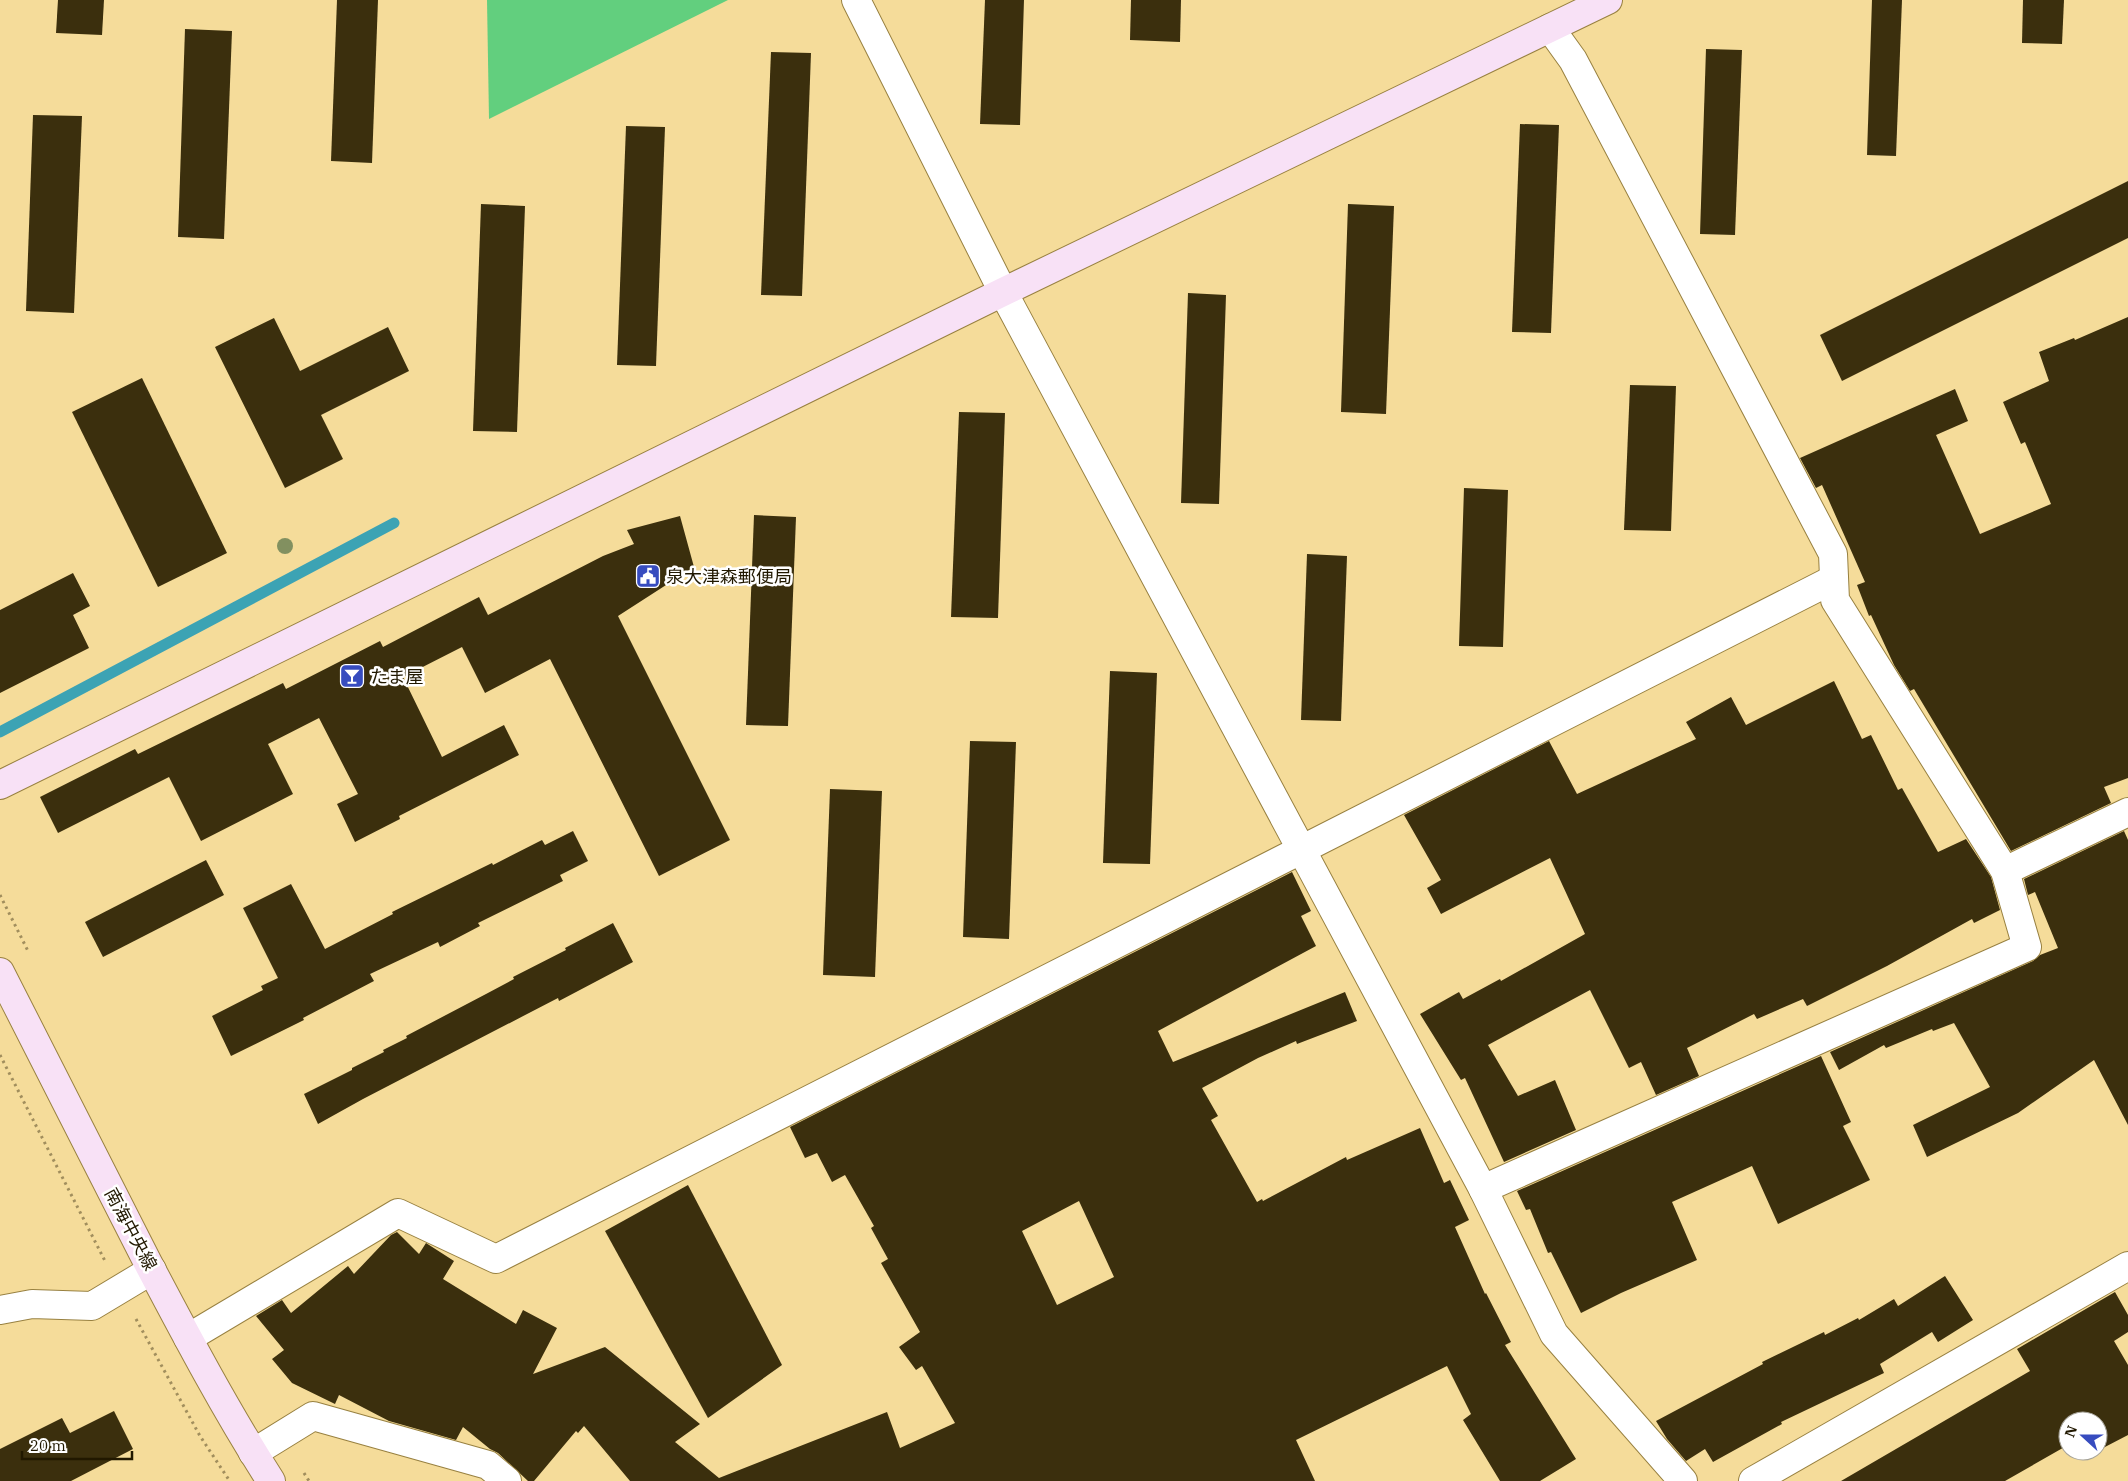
<svg xmlns="http://www.w3.org/2000/svg" width="2128" height="1481" viewBox="0 0 2128 1481" font-family="'IBM Plex Serif','Noto Sans JP',serif">
	<style>
		.green { fill: #62cf7e }
		.lines { fill: none; stroke-linecap: round; stroke-linejoin: round }
		.stream { stroke: #3ca3b4; stroke-width: 11 }
		.building { fill: #3b2f0d; fill-rule: evenodd }
		.street-casing { stroke: #988141; stroke-width: 30 }
		.secondary-casing { stroke: #988141; stroke-width: 30 }
		.path { stroke: #a18e5d; stroke-width: 3; stroke-dasharray: 2.5 4; stroke-linecap: butt }
		.street { stroke: #fff; stroke-width: 28 }
		.secondary { stroke: #f8e1f6; stroke-width: 28 }
		.tree { fill: #829060 }
		.labels { text-anchor: middle; dominant-baseline: central; stroke-width: 5; stroke-linejoin: round; paint-order: stroke }
		.poi-label { font-size: 18px; fill: #211800; stroke: #fff; text-anchor: start }
		.street-label { font-size: 18px; fill: #211800; stroke: #fff }
	</style>
	<rect width="100%" height="100%" fill="#f5dc9a"/>
	<path class="green" d="M 487,0 L 728,0 L 489,119 Z"/>
	<g class="lines">
		<path class="stream" d="M 0,732 L 394,523"/>
	</g>
	<g class="building">
		<path d="M 58,0 L 104,0 L 102,35 L 56,33 Z"/>
		<path d="M 337,0 L 378,0 L 372,163 L 331,161 Z"/>
		<path d="M 985,0 L 1024,0 L 1020,125 L 980,124 Z"/>
		<path d="M 1131,0 L 1181,0 L 1180,42 L 1130,40 Z"/>
		<path d="M 1872,0 L 1902,0 L 1896,156 L 1867,155 Z"/>
		<path d="M 2023,0 L 2064,0 L 2062,44 L 2022,43 Z"/>
		<path d="M 185,29 L 232,31 L 224,239 L 178,237 Z"/>
		<path d="M 1706,49 L 1742,50 L 1735,235 L 1700,234 Z"/>
		<path d="M 771,52 L 811,53 L 802,296 L 761,295 Z"/>
		<path d="M 33,115 L 82,116 L 74,313 L 26,311 Z"/>
		<path d="M 1520,124 L 1559,125 L 1551,333 L 1512,332 Z"/>
		<path d="M 626,126 L 665,127 L 656,366 L 617,365 Z"/>
		<path d="M 2128,181 L 2128,238 L 1842,381 L 1820,335 Z"/>
		<path d="M 481,204 L 525,206 L 517,432 L 473,431 Z"/>
		<path d="M 1348,204 L 1394,206 L 1386,414 L 1341,412 Z"/>
		<path d="M 1188,293 L 1226,295 L 1219,504 L 1181,503 Z"/>
		<path d="M 2128,317 L 2128,778 L 2104,787 L 2111,803 L 2011,851 L 1914,689 L 1910,691 L 1894,665 L 1871,615 L 1869,616 L 1857,585 L 1865,582 L 1822,485 L 1816,488 L 1800,458 L 1955,389 L 1968,421 L 1936,435 L 1980,534 L 2051,504 L 2025,442 L 2021,444 L 2003,402 L 2049,381 L 2039,352 L 2074,338 L 2075,340 Z"/>
		<path d="M 274,318 L 300,371 L 388,327 L 409,371 L 321,415 L 343,459 L 285,488 L 215,347 Z"/>
		<path d="M 142,378 L 227,553 L 158,587 L 72,412 Z"/>
		<path d="M 1630,385 L 1676,386 L 1671,531 L 1624,530 Z"/>
		<path d="M 959,412 L 1005,413 L 998,618 L 951,617 Z"/>
		<path d="M 1464,488 L 1508,490 L 1503,647 L 1459,646 Z"/>
		<path d="M 754,515 L 796,517 L 788,726 L 746,725 Z"/>
		<path d="M 680,516 L 694,567 L 618,616 L 730,840 L 659,876 L 550,659 L 485,693 L 462,647 L 403,677 L 442,757 L 504,725 L 519,755 L 399,816 L 400,819 L 355,842 L 337,804 L 358,794 L 319,718 L 268,744 L 293,794 L 201,841 L 169,777 L 58,833 L 40,797 L 135,749 L 138,754 L 283,683 L 286,689 L 380,641 L 383,647 L 479,597 L 488,615 L 603,556 L 634,544 L 627,530 Z"/>
		<path d="M 1307,554 L 1347,556 L 1341,721 L 1301,720 Z"/>
		<path d="M 73,573 L 90,606 L 73,615 L 89,648 L 0,693 L 0,610 Z"/>
		<path d="M 1110,671 L 1157,673 L 1150,864 L 1103,863 Z"/>
		<path d="M 1834,681 L 1862,739 L 1871,735 L 1898,790 L 1902,788 L 1938,852 L 1966,839 L 1991,877 L 2000,910 L 1974,923 L 1972,919 L 1887,966 L 1807,1006 L 1803,999 L 1757,1019 L 1754,1014 L 1687,1048 L 1699,1076 L 1656,1095 L 1641,1062 L 1629,1068 L 1590,990 L 1488,1045 L 1518,1096 L 1555,1080 L 1576,1130 L 1504,1162 L 1465,1078 L 1461,1080 L 1420,1014 L 1459,992 L 1463,999 L 1500,979 L 1501,981 L 1585,934 L 1550,858 L 1441,914 L 1427,888 L 1441,880 L 1404,815 L 1549,741 L 1577,794 L 1696,739 L 1686,722 L 1731,697 L 1746,725 Z"/>
		<path d="M 970,741 L 1016,742 L 1009,939 L 963,937 Z"/>
		<path d="M 830,789 L 882,791 L 875,977 L 823,975 Z"/>
		<path d="M 573,831 L 588,861 L 560,875 L 563,881 L 478,923 L 480,926 L 440,947 L 438,942 L 370,974 L 374,981 L 303,1018 L 304,1020 L 231,1056 L 212,1016 L 263,990 L 261,986 L 278,978 L 243,908 L 291,884 L 325,949 L 393,914 L 392,912 L 492,863 L 493,865 L 542,840 L 545,845 Z"/>
		<path d="M 2124,831 L 2128,840 L 2128,1125 L 2094,1060 L 2018,1113 L 1927,1157 L 1913,1125 L 1990,1087 L 1954,1023 L 1933,1031 L 1932,1029 L 1886,1048 L 1884,1045 L 1839,1070 L 1830,1052 L 2033,961 L 2040,955 L 2058,948 L 2035,892 L 2028,895 L 2024,879 Z"/>
		<path d="M 206,860 L 224,895 L 103,957 L 85,922 Z"/>
		<path d="M 1292,872 L 1311,911 L 1301,916 L 1316,946 L 1158,1031 L 1173,1062 L 1345,992 L 1357,1021 L 1297,1044 L 1296,1041 L 1258,1058 L 1202,1088 L 1218,1116 L 1211,1120 L 1257,1202 L 1262,1199 L 1263,1201 L 1346,1157 L 1347,1160 L 1420,1128 L 1444,1183 L 1450,1180 L 1469,1220 L 1455,1227 L 1485,1294 L 1486,1293 L 1511,1342 L 1505,1345 L 1576,1459 L 1540,1481 L 1500,1481 L 1463,1420 L 1471,1414 L 1447,1366 L 1296,1440 L 1315,1481 L 630,1481 L 584,1426 L 578,1433 L 576,1431 L 534,1481 L 528,1481 L 498,1453 L 490,1449 L 463,1427 L 456,1440 L 389,1421 L 339,1395 L 335,1404 L 292,1383 L 272,1359 L 284,1350 L 256,1316 L 282,1300 L 291,1313 L 348,1266 L 354,1274 L 391,1235 L 397,1232 L 419,1254 L 426,1243 L 454,1261 L 443,1279 L 516,1324 L 523,1310 L 557,1328 L 533,1374 L 605,1347 L 700,1424 L 675,1442 L 719,1478 L 887,1412 L 900,1448 L 955,1423 L 922,1366 L 916,1370 L 899,1347 L 920,1332 L 881,1263 L 888,1259 L 871,1228 L 874,1226 L 845,1175 L 832,1182 L 817,1153 L 805,1158 L 790,1127 ZM 1079,1201 L 1114,1277 L 1057,1305 L 1022,1231 Z"/>
		<path d="M 613,923 L 633,962 L 559,1001 L 558,998 L 363,1099 L 318,1124 L 304,1094 L 352,1070 L 352,1068 L 384,1052 L 383,1050 L 407,1038 L 406,1036 L 486,994 L 514,979 L 513,977 L 566,950 L 565,948 Z"/>
		<path d="M 1821,1056 L 1851,1122 L 1843,1126 L 1870,1180 L 1778,1224 L 1752,1166 L 1672,1202 L 1697,1260 L 1621,1293 L 1581,1313 L 1551,1252 L 1548,1253 L 1530,1209 L 1526,1210 L 1517,1191 Z"/>
		<path d="M 688,1185 L 782,1365 L 708,1418 L 605,1231 Z"/>
		<path d="M 1945,1276 L 1973,1320 L 1938,1342 L 1932,1332 L 1880,1364 L 1884,1373 L 1781,1422 L 1782,1424 L 1713,1462 L 1705,1449 L 1686,1461 L 1667,1439 L 1656,1421 L 1763,1364 L 1762,1362 L 1824,1332 L 1825,1335 L 1858,1318 L 1859,1320 L 1894,1299 L 1898,1306 Z"/>
		<path d="M 2115,1292 L 2128,1315 L 2128,1332 L 2114,1341 L 2128,1365 L 2128,1435 L 2103,1448 L 2098,1438 L 2098,1421 L 2068,1421 L 2068,1445 L 2005,1481 L 1841,1481 L 2030,1371 L 2017,1349 Z"/>
		<path d="M 114,1411 L 133,1449 L 71,1481 L 0,1481 L 0,1449 L 62,1418 L 70,1433 Z"/>
	</g>
	<g class="lines">
		<defs>
			<g id="street">
				<path d="M 856,0 L 1003,292 L 1483,1189 L 1554,1334 L 1683,1481"/>
				<path d="M 2005,871 L 2128,812"/>
				<path d="M 1483,1189 L 2027,947 L 2005,871 L 1835,600 L 1833,554 L 1573,60 L 1550,28"/>
				<path d="M 0,1310 L 32,1304 L 92,1306 L 152,1270"/>
				<path d="M 188,1338 L 398,1213 L 496,1259 L 1834,579"/>
				<path d="M 253,1453 L 313,1416 L 488,1465 L 507,1481"/>
				<path d="M 1753,1481 L 2128,1266"/>
			</g>
			<g id="secondary">
				<path d="M 0,785 L 1003,292 L 1608,0"/>
				<path d="M 0,972 C 49,1069 98,1166 148,1263 C 187,1337 226,1411 271,1481"/>
			</g>
		</defs>
		<use href="#street" class="street-casing"/>
		<use href="#secondary" class="secondary-casing"/>
		<g class="path">
			<path d="M 0,895 L 29,953"/>
			<path d="M 0,1055 L 105,1261"/>
			<path d="M 136,1319 L 200,1436 L 229,1480"/>
			<path d="M 304,1473 L 309,1481"/>
		</g>
		<use href="#street" class="street"/>
		<use href="#secondary" class="secondary"/>
	</g>
	<circle class="tree" cx="285" cy="546" r="8"/>
	<defs>
		<symbol id="civic-square" viewBox="-11 -11 22 22"><rect x="-9" y="-9" width="18" height="18" rx="4" fill="#374cbf" stroke="#fff"/><path d="M-.6-6.5H3V-4.5H.6V-3L4-1V1h2V6H-6V1h2V-1L-.6-3ZM-1.2 2.5V6h2.4V2.5Z" fill="#fff"/></symbol>
		<symbol id="bar-square" viewBox="-11 -11 22 22"><rect x="-9" y="-9" width="18" height="18" rx="4" fill="#374cbf" stroke="#fff"/><path d="M-6-5H6L.8 .8V4.5H3.5V6h-7V4.5H-.8V.8Z" fill="#fff"/></symbol>
	</defs>
	<g fill-rule="evenodd">
		<use href="#civic-square" x="634" y="562" width="28" height="28"/>
		<use href="#bar-square" x="338" y="662" width="28" height="28"/>
	</g>
	<g class="labels">
		<g class="poi-label">
			<text x="666" y="576">泉大津森郵便局</text>
			<text x="370" y="676">たま屋</text>
		</g>
		<g class="street-label">
			<text transform="translate(131 1229) rotate(62)">南海中央線</text>
		</g>
	</g>
	<g transform="translate(2083 1436) rotate(291)"><circle r="24" fill="#ffffff" stroke="#a6a399"/>
	<path d="M0-4L9 19L0 12L-9 19Z" fill="#374cbf"/>
	<text y="-8" font-size="14" font-weight="bold" text-anchor="middle" fill="#211800">N</text>
	</g>
	<path d="M22 1451v8h110v-8" fill="none" stroke="#211800" stroke-width="2.5"/>
	<text x="30" y="1451" font-size="15" fill="#211800" stroke="#ffffff" stroke-width="4" paint-order="stroke">20 m</text>
</svg>
